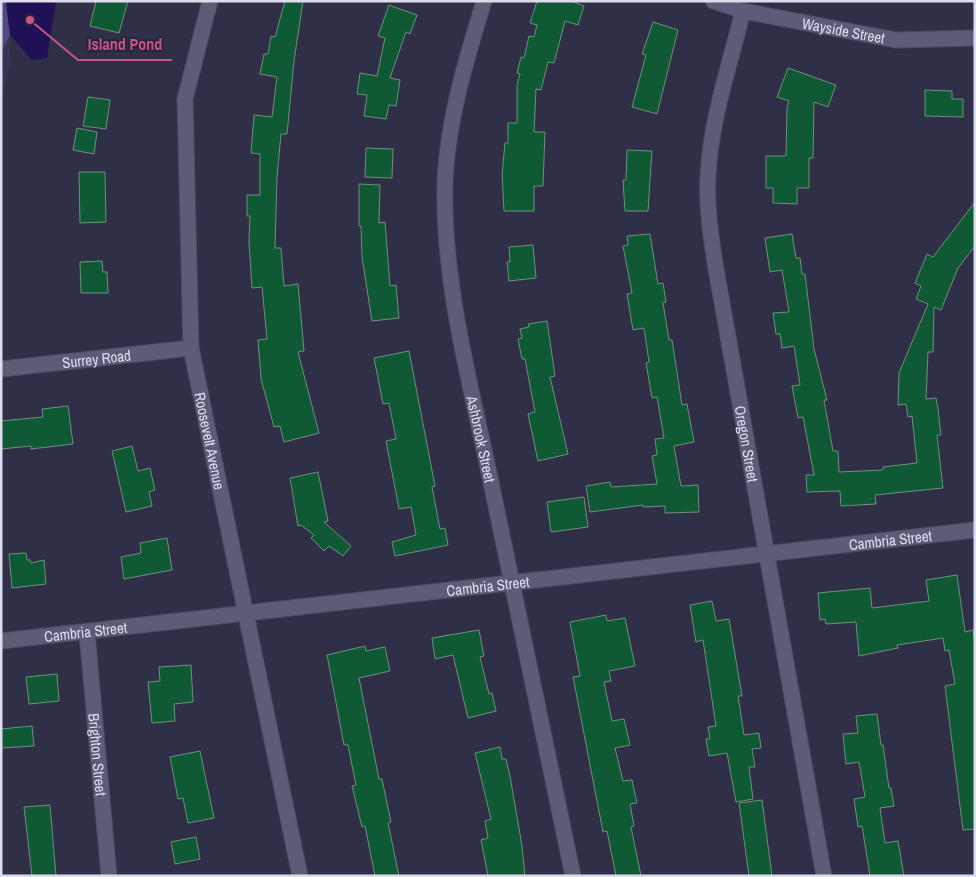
<svg xmlns="http://www.w3.org/2000/svg" width="976" height="877" viewBox="0 0 976 877" font-family="'Archivo Narrow',sans-serif">
	<style>
		.built { fill: #363555 }
		.green { fill: #4d4a7e }
		.water { fill: #201056 }
		.building { fill: #0f5a35; stroke: #708f7b }
		.lines { fill: none; stroke-linecap: round; stroke-linejoin: round }
		.minor-casing { stroke: #4b4a60; stroke-width: 17 }
		.minor { stroke: #5c5c79; stroke-width: 15 }
		.labels { text-anchor: middle; dominant-baseline: central; stroke-width: 4; stroke-linejoin: round; paint-order: stroke }
		.street-label { font-size: 15px; fill: #dde; stroke: #25253d }
		.leader { fill: none; stroke: #ca5387; stroke-width: 2 }
		.callout-dot { fill: #ca5387; stroke: #25253d; stroke-width: 2 }
		.callout-label { font-size: 16px; text-anchor: middle; font-weight: bold; fill: #ca5387; stroke: #25253d; stroke-width: 4; stroke-linejoin: round; paint-order: stroke }
	</style>
	<rect width="100%" height="100%" fill="#2f2f48"/>
	<path class="built" d="M 1,1 L 6,1 L 11,62 L 1,97 Z"/>
	<path class="green" d="M 1,1 L 6,1 L 10,35 L 1,52 Z"/>
	<path class="water" d="M 6,1 L 56,1 L 47,58 L 32,60 L 10,35 Z"/>
	<g class="building">
		<path d="M 96,1 L 128,1 L 119,33 L 90,26 Z"/>
		<path d="M 285,1 L 303,1 L 294,61 L 287,134 L 281,134 L 277,177 L 275,248 L 281,248 L 284,286 L 298,284 L 304,351 L 298,352 L 319,433 L 284,442 L 280,426 L 274,427 L 261,379 L 258,340 L 267,339 L 262,287 L 252,288 L 249,242 L 250,216 L 247,216 L 247,195 L 260,195 L 260,154 L 251,153 L 254,115 L 272,117 L 277,77 L 260,74 L 264,54 L 268,54 L 271,36 L 275,37 Z"/>
		<path d="M 537,1 L 571,1 L 584,6 L 578,25 L 565,21 L 554,63 L 548,62 L 541,90 L 536,89 L 534,132 L 545,132 L 543,186 L 534,186 L 534,211 L 504,211 L 502,175 L 505,143 L 508,143 L 508,123 L 517,123 L 517,85 L 520,74 L 517,73 L 521,57 L 524,58 L 529,36 L 534,37 L 537,25 L 530,23 Z"/>
		<path d="M 389,5 L 417,15 L 410,34 L 406,32 L 390,78 L 400,80 L 396,106 L 389,105 L 386,119 L 364,116 L 367,95 L 357,94 L 360,73 L 377,76 L 385,38 L 378,36 Z"/>
		<path d="M 653,22 L 678,30 L 657,114 L 632,107 L 646,55 L 642,54 Z"/>
		<path d="M 788,68 L 836,85 L 828,107 L 814,102 L 813,158 L 809,158 L 809,188 L 797,188 L 797,204 L 773,203 L 773,188 L 766,188 L 766,156 L 786,156 L 787,108 L 789,101 L 777,97 Z"/>
		<path d="M 925,90 L 952,91 L 952,99 L 963,99 L 963,117 L 925,116 Z"/>
		<path d="M 88,97 L 110,100 L 106,129 L 83,126 Z"/>
		<path d="M 77,128 L 97,132 L 94,154 L 73,150 Z"/>
		<path d="M 366,148 L 393,149 L 392,178 L 365,177 Z"/>
		<path d="M 627,150 L 652,151 L 648,211 L 625,211 L 623,180 L 626,180 Z"/>
		<path d="M 79,172 L 105,172 L 106,222 L 80,223 Z"/>
		<path d="M 359,184 L 380,185 L 379,223 L 385,222 L 390,286 L 396,285 L 399,318 L 372,321 L 362,257 L 361,226 L 359,226 Z"/>
		<path d="M 975,202 L 975,246 L 958,268 L 941,310 L 934,307 L 933,352 L 928,352 L 926,399 L 936,398 L 938,409 L 941,435 L 937,435 L 943,488 L 875,495 L 876,504 L 841,506 L 840,491 L 807,492 L 806,475 L 814,475 L 803,417 L 798,418 L 792,386 L 800,385 L 794,346 L 782,348 L 780,334 L 776,334 L 773,313 L 789,312 L 782,270 L 770,272 L 765,238 L 792,234 L 796,258 L 800,258 L 802,274 L 805,274 L 814,349 L 827,400 L 824,400 L 833,451 L 838,451 L 839,472 L 883,470 L 883,467 L 917,463 L 912,416 L 908,417 L 906,404 L 898,405 L 899,373 L 928,304 L 916,299 L 921,286 L 915,283 L 927,254 L 933,257 Z"/>
		<path d="M 650,234 L 658,284 L 663,283 L 666,302 L 663,303 L 669,340 L 672,340 L 682,405 L 687,404 L 694,442 L 674,446 L 681,486 L 698,485 L 699,512 L 665,513 L 665,506 L 643,507 L 643,505 L 590,512 L 586,486 L 610,482 L 611,487 L 657,484 L 652,456 L 657,455 L 655,439 L 664,438 L 657,397 L 652,398 L 646,363 L 649,362 L 644,328 L 633,330 L 627,294 L 632,293 L 623,246 L 628,245 L 627,236 Z"/>
		<path d="M 533,245 L 536,278 L 509,281 L 507,262 L 510,262 L 509,247 Z"/>
		<path d="M 102,261 L 103,272 L 107,272 L 108,293 L 81,293 L 80,262 Z"/>
		<path d="M 547,321 L 555,376 L 550,377 L 568,454 L 538,461 L 528,414 L 535,412 L 525,359 L 522,359 L 518,339 L 522,338 L 520,329 L 529,327 L 528,324 Z"/>
		<path d="M 409,351 L 435,486 L 432,487 L 440,529 L 445,528 L 448,545 L 395,556 L 392,542 L 416,535 L 411,507 L 399,509 L 386,441 L 396,439 L 389,403 L 383,404 L 374,358 Z"/>
		<path d="M 68,406 L 73,444 L 31,449 L 31,446 L 1,449 L 1,421 L 43,417 L 42,409 Z"/>
		<path d="M 132,446 L 138,471 L 150,468 L 155,490 L 149,492 L 152,506 L 126,512 L 112,451 Z"/>
		<path d="M 318,472 L 328,521 L 324,522 L 351,546 L 343,556 L 329,546 L 324,551 L 311,538 L 314,535 L 301,525 L 298,526 L 290,478 Z"/>
		<path d="M 584,497 L 588,527 L 551,532 L 547,502 Z"/>
		<path d="M 167,538 L 172,570 L 124,579 L 121,557 L 141,553 L 140,543 Z"/>
		<path d="M 26,553 L 27,560 L 30,560 L 31,563 L 44,560 L 46,584 L 12,588 L 9,554 Z"/>
		<path d="M 957,575 L 965,632 L 973,630 L 975,643 L 975,829 L 963,830 L 945,686 L 955,684 L 949,650 L 945,651 L 943,638 L 897,645 L 898,648 L 859,656 L 856,622 L 826,624 L 825,619 L 820,620 L 818,593 L 870,588 L 872,608 L 929,601 L 926,580 Z"/>
		<path d="M 712,601 L 716,621 L 729,619 L 742,696 L 738,696 L 744,735 L 759,733 L 761,748 L 752,749 L 755,767 L 749,767 L 753,799 L 736,802 L 727,753 L 709,756 L 706,739 L 710,739 L 708,727 L 716,726 L 703,640 L 696,642 L 690,605 Z"/>
		<path d="M 606,615 L 607,621 L 625,618 L 635,666 L 609,671 L 611,681 L 604,682 L 612,721 L 624,719 L 630,745 L 615,748 L 623,781 L 632,780 L 637,803 L 630,804 L 634,826 L 631,827 L 641,876 L 616,876 L 607,831 L 603,832 L 573,677 L 580,676 L 570,622 Z"/>
		<path d="M 479,630 L 484,656 L 480,657 L 489,694 L 492,693 L 496,711 L 468,718 L 453,655 L 435,659 L 432,638 Z"/>
		<path d="M 365,646 L 366,651 L 385,647 L 390,671 L 359,678 L 379,779 L 382,779 L 391,822 L 388,823 L 399,876 L 375,876 L 365,826 L 362,827 L 352,786 L 356,785 L 348,745 L 344,745 L 327,655 Z"/>
		<path d="M 191,665 L 193,702 L 174,704 L 175,721 L 152,723 L 148,682 L 160,681 L 159,667 Z"/>
		<path d="M 57,674 L 59,701 L 29,704 L 26,677 Z"/>
		<path d="M 877,714 L 881,745 L 883,745 L 889,788 L 891,788 L 894,806 L 880,808 L 885,843 L 898,841 L 904,876 L 870,876 L 862,826 L 858,827 L 854,799 L 865,797 L 859,762 L 846,764 L 843,734 L 858,733 L 856,716 Z"/>
		<path d="M 32,726 L 34,746 L 1,748 L 1,729 Z"/>
		<path d="M 500,747 L 502,759 L 506,759 L 510,776 L 522,846 L 525,876 L 488,876 L 481,840 L 488,838 L 485,821 L 491,819 L 475,753 Z"/>
		<path d="M 200,751 L 214,818 L 188,823 L 183,798 L 178,799 L 170,757 Z"/>
		<path d="M 762,800 L 772,876 L 749,876 L 739,803 Z"/>
		<path d="M 50,805 L 56,876 L 32,876 L 24,807 Z"/>
		<path d="M 196,837 L 200,859 L 175,864 L 171,842 Z"/>
	</g>
	<g class="lines">
		<defs>
			<g id="minor">
				<path id="s1" d="M 210,1 L 185,99 L 191,348 L 300,876"/>
				<path id="s2" d="M 484,1 C 466,60 448,119 445,180 C 442,277 468,374 488,468 C 516,604 545,740 573,876"/>
				<path id="s3" d="M 713,1 L 743,11 L 896,40 L 975,38"/>
				<path id="s4" d="M 743,11 C 730,64 711,119 708,175 C 706,206 711,238 716,269 L 824,876"/>
				<path id="s5" d="M 1,369 L 191,348"/>
				<path id="s6" d="M 87,633 L 109,876"/>
				<path id="s7" d="M 1,641 L 975,530"/>
			</g>
		</defs>
		<use href="#minor" class="minor-casing"/>
		<use href="#minor" class="minor"/>
	</g>
	<g class="labels">
		<g class="street-label">
			<text stroke="none"><textPath href="#s3" startOffset="134">Wayside Street</textPath></text>
			<text stroke="none"><textPath href="#s5" startOffset="96">Surrey Road</textPath></text>
			<text stroke="none"><textPath href="#s2" startOffset="446">Ashbrook Street</textPath></text>
			<text stroke="none"><textPath href="#s1" startOffset="445">Roosevelt Avenue</textPath></text>
			<text stroke="none"><textPath href="#s4" startOffset="440">Oregon Street</textPath></text>
			<text stroke="none"><textPath href="#s7" startOffset="895">Cambria Street</textPath></text>
			<text stroke="none"><textPath href="#s7" startOffset="490">Cambria Street</textPath></text>
			<text stroke="none"><textPath href="#s7" startOffset="85">Cambria Street</textPath></text>
			<text stroke="none"><textPath href="#s6" startOffset="122">Brighton Street</textPath></text>
		</g>
	</g>
	<path class="leader" d="M30 20L78 60H172"/>
	<circle class="callout-dot" cx="30" cy="20" r="5"/>
	<g class="callout-label">
		<text x="125" y="50">Island Pond</text>
	</g>
	<rect width="976" height="877" fill="none" stroke="#ddddee" stroke-width="5"/>
</svg>
